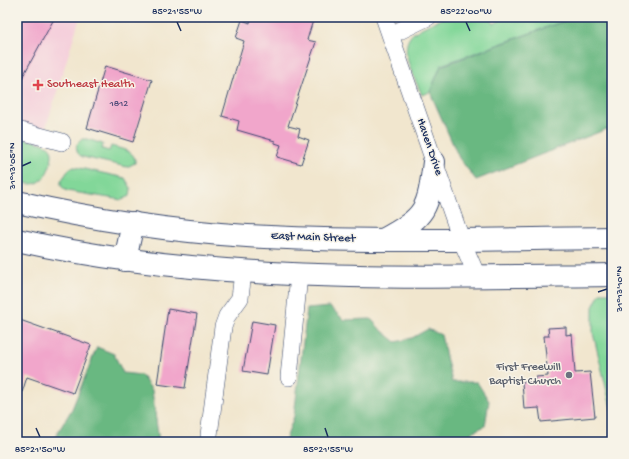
<svg xmlns="http://www.w3.org/2000/svg" width="629" height="459" viewBox="0 0 629 459" font-family="'Gochi Hand',sans-serif">
	<style>
		.built { fill: #f5cfdb }
		.green { fill: #82d799; stroke: #4e837c }
		.forest { fill: #69b881; stroke: #427470 }
		.building { fill: #f1a6cb }
		.lines { fill: none; stroke-linecap: round; stroke-linejoin: round }
		.minor-casing { stroke: #3b4a6f; stroke-width: 18 }
		.major-casing { stroke: #3b4a6f; stroke-width: 24 }
		.minor { stroke: #fff; stroke-width: 17 }
		.major { stroke: #fff; stroke-width: 22 }
		.ticks { fill: none; stroke: #1b2f5e; stroke-width: 1.5 }
		.health-dot { fill: #e0444e; stroke: #f7f3e8; stroke-width: 1.5 }
		.worship-dot { fill: #6b7280; stroke: #f7f3e8; stroke-width: 1.5 }
		.labels { text-anchor: middle; dominant-baseline: central; stroke-width: 3; stroke-linejoin: round; paint-order: stroke }
		.number-label { font-size: 10px; fill: #504d79 }
		.health-label { font-size: 12px; fill: #be3a42; stroke: #f7f3e8; text-anchor: start }
		.street-label { font-size: 12px; fill: #1b2f5e; stroke: #f7f3e8 }
		.worship-label { font-size: 12px; fill: #5b616d; stroke: #f7f3e8; text-anchor: end }
		.neatline { fill: none; stroke: #1b2f5e; stroke-width: 1.5 }
		.ticks-label { font-size: 10px; text-anchor: middle; fill: #1b2f5e }
	</style>
	<rect width="100%" height="100%" fill="#f7f3e8"/>
	<filter id="ink" filterUnits="userSpaceOnUse"><feTurbulence type="fractalNoise" baseFrequency=".025" numOctaves="2"/><feDisplacementMap in="SourceGraphic" scale="8" xChannelSelector="R" yChannelSelector="G"/><feConvolveMatrix kernelMatrix="1 2 1 2 8 2 1 2 1" color-interpolation-filters="sRGB"/></filter>
	<filter id="wash" filterUnits="userSpaceOnUse"><feTurbulence type="fractalNoise" baseFrequency=".012" numOctaves="4" result="noise"/><feDisplacementMap in="SourceGraphic" scale="16" xChannelSelector="R" yChannelSelector="G"/><feGaussianBlur stdDeviation="0.9" result="paint"/><feColorMatrix in="noise" values="0 0 0 0 0 0 0 0 0 0 0 0 0 0 0 0 0 1.4 0 .05"/><feComposite in="paint" operator="in"/></filter>
	<g filter="url(#wash)">
		<rect width="100%" height="100%" fill="#f1e6ce"/>
		<path class="built" d="M 17,17 L 80,17 L 41,143 L 17,137 Z"/>
		<g class="green">
			<path d="M 445,17 L 489,17 L 493,24 L 507,17 L 575,17 L 441,65 L 430,92 L 422,95 C 415,78 395,46 415,32 C 424,26 435,22 445,17 Z"/>
			<path d="M 17,137 C 26,140 40,141 48,146 C 58,152 47,178 39,182 C 32,186 24,183 17,181 Z"/>
			<path d="M 82,139 L 87,139 L 103,144 L 102,149 L 109,151 L 111,146 C 120,149 136,150 135,163 L 127,167 L 83,157 C 78,155 75,151 77,144 Z"/>
			<path d="M 75,167 L 125,178 L 131,188 L 130,196 L 122,200 L 67,191 L 61,186 L 61,181 L 70,168 Z"/>
			<path d="M 600,293 L 612,293 L 612,412 L 593,333 L 593,307 Z"/>
		</g>
		<g class="forest">
			<path d="M 575,17 L 612,17 L 612,127 L 476,180 L 459,158 L 430,92 L 441,66 Z"/>
			<path d="M 330,307 L 344,320 L 371,319 L 379,328 L 396,342 L 412,338 L 428,329 L 441,335 L 452,382 L 477,382 L 489,401 L 485,426 L 472,432 L 464,442 L 285,442 L 294,416 L 307,309 Z"/>
			<path d="M 97,347 L 114,354 L 123,373 L 141,375 L 152,390 L 159,442 L 52,442 L 72,409 Z"/>
		</g>
		<g id="blocks">
			<g class="building">
				<path d="M 17,17 L 55,17 L 17,87 Z"/>
				<path d="M 251,17 L 314,17 L 307,40 L 316,42 L 288,126 L 300,129 L 298,136 L 309,140 L 301,164 L 277,157 L 281,145 L 275,143 L 275,141 L 237,130 L 239,121 L 222,116 L 244,41 L 236,38 L 242,20 L 250,23 Z"/>
				<path d="M 105,66 L 152,80 L 133,142 L 87,128 Z"/>
				<path d="M 168,309 L 197,314 L 185,388 L 157,384 Z"/>
				<path d="M 17,319 L 91,345 L 73,393 L 27,377 L 19,402 L 17,401 Z"/>
				<path d="M 252,321 L 275,325 L 267,375 L 243,371 Z"/>
				<path d="M 566,327 L 566,335 L 572,334 L 575,373 L 590,372 L 595,417 L 541,422 L 539,408 L 524,409 L 522,382 L 536,381 L 536,377 L 548,376 L 544,336 L 549,336 L 548,328 Z"/>
			</g>
		</g>
	</g>
	<g filter="url(#ink)">
		<use href="#blocks" fill-opacity="0" stroke="#3b4a6f" stroke-width="1"/>
		<g class="lines">
			<defs>
				<g id="minor">
					<path d="M 384,17 L 461,239 L 477,276"/>
					<path d="M 391,35 L 428,17"/>
					<path d="M 17,130 L 62,142"/>
					<path d="M 289,377 L 299,275"/>
					<path d="M 209,435 L 223,327 L 227,316 L 240,298 L 243,272"/>
				</g>
				<g id="major">
					<path d="M 17,202 C 92,219 170,231 247,236 C 368,243 490,239 612,238"/>
					<path d="M 17,240 C 212,284 413,277 612,275"/>
					<path d="M 383,240 C 427,216 428,210 434,162"/>
					<path d="M 125,260 L 133,223"/>
				</g>
			</defs>
			<use href="#minor" class="minor-casing"/>
			<use href="#major" class="major-casing"/>
			<use href="#minor" class="minor"/>
			<use href="#major" class="major"/>
		</g>
	</g>
	<path class="ticks" d="M 177,22 L 181,31M 466,22 L 470,31M 22,166 L 31,162M 598,292 L 607,289M 36,428 L 40,437M 325,428 L 328,437"/>
	<path class="health-dot" d="M36 79h4v4h4v4h-4v4h-4v-4h-4v-4h4z"/>
	<circle class="worship-dot" cx="569" cy="375" r="4"/>
	<g class="labels">
		<g class="number-label">
			<text x="119" y="104">1812</text>
		</g>
		<g class="health-label">
			<text x="47" y="85">Southeast Health</text>
		</g>
		<g class="street-label">
			<text transform="translate(429 147) rotate(71)">Haven Drive</text>
			<text transform="translate(313 238) rotate(2)">East Main Street</text>
		</g>
		<g class="worship-label">
			<text x="561" y="368">First Freewill<tspan x="561" dy="14">Baptist Church</tspan></text>
		</g>
	</g>
	<rect width="629" height="459" fill="none" stroke="#f7f3e8" stroke-width="44"/>
	<rect x="22" y="22" width="585" height="415" class="neatline"/>
	<g class="ticks-label">
		<text x="177" y="14">85°21'55"W</text>
		<text x="466" y="14">85°22'00"W</text>
		<text transform="translate(11 166) rotate(-90)" y="4">31°13'05"N</text>
		<text transform="translate(618 289) rotate(-90)" y="4">31°13'10"N</text>
		<text x="40" y="452">85°21'50"W</text>
		<text x="328" y="452">85°21'55"W</text>
	</g>
</svg>
